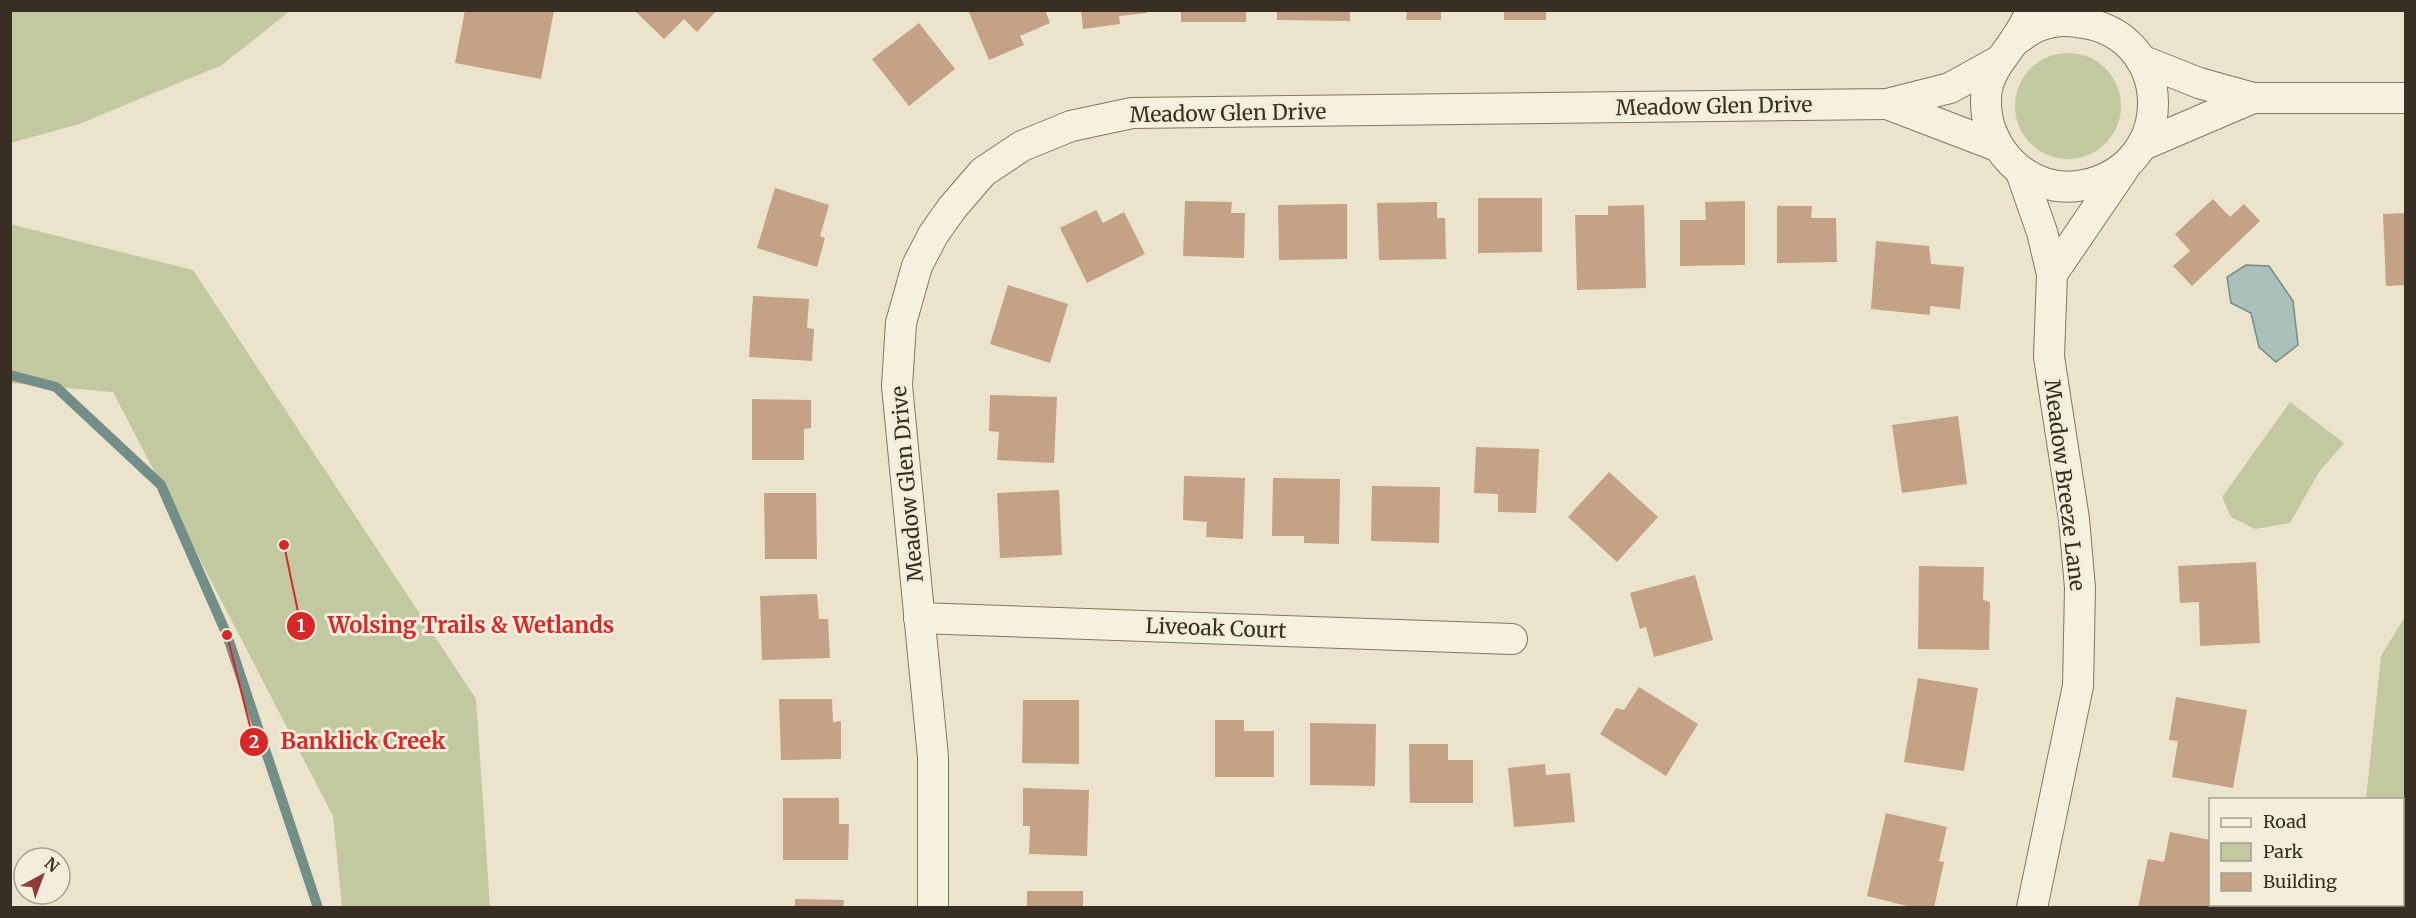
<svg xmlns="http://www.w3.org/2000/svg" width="2416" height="918" viewBox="0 0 2416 918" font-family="Merriweather,serif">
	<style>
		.green { fill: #c2c8a0 }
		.water { fill: #abc0bb; stroke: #738e88; stroke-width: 1.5 }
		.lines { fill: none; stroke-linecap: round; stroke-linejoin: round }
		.stream { stroke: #738e88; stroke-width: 10 }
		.building { fill: #c4a286 }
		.street-casing { stroke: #867661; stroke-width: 32 }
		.street { stroke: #f6f0de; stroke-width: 30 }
		.labels { text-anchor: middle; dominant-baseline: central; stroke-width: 6; stroke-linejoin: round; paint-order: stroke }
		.street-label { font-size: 21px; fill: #382e23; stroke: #f3eddb }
		.leader { fill: none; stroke: #d62828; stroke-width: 2 }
		.callout-dot { fill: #d62828; stroke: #f3eddb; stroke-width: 2 }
		.mark-label { font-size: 18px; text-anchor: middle; font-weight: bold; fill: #fff }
		.callout-label { font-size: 22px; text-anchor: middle; font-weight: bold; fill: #d62828; stroke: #f3eddb; stroke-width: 6; stroke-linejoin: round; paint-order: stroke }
	</style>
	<rect width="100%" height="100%" fill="#ebe3cc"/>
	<g class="green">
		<path d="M 11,10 L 290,10 L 290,11 L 222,65 L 79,124 L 11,143 Z"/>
		<circle cx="2068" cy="106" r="53"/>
		<path d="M 10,224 L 193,270 L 476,699 L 490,907 L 342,907 L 333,816 L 113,392 L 11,383 Z"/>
		<path d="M 2290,402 L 2344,443 L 2319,472 L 2290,523 L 2255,529 L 2231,517 L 2222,497 Z"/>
		<path d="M 2405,617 L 2405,907 L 2355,907 L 2355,905 L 2402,904 L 2402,800 L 2366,799 L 2381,656 Z"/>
	</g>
	<path class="water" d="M 2246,265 L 2269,266 L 2293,301 L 2298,345 L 2276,362 L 2259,347 L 2251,313 L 2231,303 L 2227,277 Z"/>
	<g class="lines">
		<path class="stream" d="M 10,375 L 56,387 L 161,485 L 227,635 L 318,908"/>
	</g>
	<g class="building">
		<path d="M 465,10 L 554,10 L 541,79 L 455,63 Z"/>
		<path d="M 634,10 L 717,10 L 697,32 L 684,19 L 664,39 Z"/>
		<path d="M 968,10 L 1045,10 L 1050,23 L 1020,36 L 1024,45 L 989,60 Z"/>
		<path d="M 1081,10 L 1147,10 L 1147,13 L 1119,16 L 1120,24 L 1083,29 Z"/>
		<rect x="1181" y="10" width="65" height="12"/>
		<path d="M 1277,10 L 1350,10 L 1350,21 L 1277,20 Z"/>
		<path d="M 1407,10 L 1441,10 L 1441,20 L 1406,20 Z"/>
		<rect x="1504" y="10" width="42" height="10"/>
		<path d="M 919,23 L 955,69 L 909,106 L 872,59 Z"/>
		<path d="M 775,188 L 829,205 L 820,236 L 825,238 L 817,267 L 757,248 Z"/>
		<path d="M 1478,198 L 1542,198 L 1542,252 L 1478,253 Z"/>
		<path d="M 2213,199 L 2230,217 L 2244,204 L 2260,221 L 2192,286 L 2173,266 L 2190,251 L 2175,234 Z"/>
		<path d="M 1185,201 L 1232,202 L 1231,213 L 1245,213 L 1244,258 L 1183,256 Z"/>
		<path d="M 1745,201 L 1745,265 L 1680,266 L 1680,220 L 1706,220 L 1705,202 Z"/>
		<path d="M 1437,202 L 1437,218 L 1445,218 L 1446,259 L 1379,260 L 1377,203 Z"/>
		<path d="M 1347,204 L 1347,259 L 1279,260 L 1278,205 Z"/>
		<path d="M 1644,205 L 1646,288 L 1577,290 L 1575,215 L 1608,215 L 1608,206 Z"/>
		<path d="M 1777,206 L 1812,206 L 1811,218 L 1836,218 L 1837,262 L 1777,263 Z"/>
		<path d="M 1096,210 L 1103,223 L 1124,212 L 1145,254 L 1087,283 L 1060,228 Z"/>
		<path d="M 2406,213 L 2406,285 L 2386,286 L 2383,214 Z"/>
		<path d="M 1876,241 L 1929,246 L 1931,264 L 1964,267 L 1960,309 L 1930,306 L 1930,315 L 1871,309 Z"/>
		<path d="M 1008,285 L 1068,304 L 1050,363 L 990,344 Z"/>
		<path d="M 753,296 L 809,299 L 807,328 L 814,329 L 812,361 L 749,357 Z"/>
		<path d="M 990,395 L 1057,397 L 1054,463 L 997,460 L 999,432 L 989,431 Z"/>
		<path d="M 752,399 L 811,400 L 811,428 L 804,429 L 804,460 L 752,460 Z"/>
		<path d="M 1958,416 L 1967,484 L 1902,493 L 1892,425 Z"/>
		<path d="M 1476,447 L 1539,449 L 1536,513 L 1498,512 L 1498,494 L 1474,493 Z"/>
		<path d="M 1609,472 L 1658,517 L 1617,562 L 1568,517 Z"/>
		<path d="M 1184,476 L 1245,478 L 1243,539 L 1206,537 L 1207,522 L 1183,520 Z"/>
		<path d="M 1273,478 L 1340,479 L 1339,544 L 1304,543 L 1304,536 L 1272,536 Z"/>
		<path d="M 1372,486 L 1440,487 L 1439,543 L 1371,541 Z"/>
		<path d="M 1059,490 L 1062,555 L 1000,558 L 997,493 Z"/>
		<path d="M 764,493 L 816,493 L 817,559 L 765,559 Z"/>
		<path d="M 2256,562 L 2260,643 L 2200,646 L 2199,602 L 2180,603 L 2178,566 Z"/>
		<path d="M 1919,566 L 1984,567 L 1983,600 L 1990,602 L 1989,650 L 1918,649 Z"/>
		<path d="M 1695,575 L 1713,640 L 1654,657 L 1646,627 L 1640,629 L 1630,593 Z"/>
		<path d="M 817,594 L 819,619 L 828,619 L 830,658 L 762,660 L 760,596 Z"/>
		<path d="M 1918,678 L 1978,688 L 1964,771 L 1904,762 Z"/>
		<path d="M 1639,687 L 1698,724 L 1666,776 L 1600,734 L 1616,708 L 1624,710 Z"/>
		<path d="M 2176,697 L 2247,710 L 2233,788 L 2172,777 L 2178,741 L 2169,740 Z"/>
		<path d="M 779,699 L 832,699 L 833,722 L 841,721 L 841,759 L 781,760 Z"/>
		<path d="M 1023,700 L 1079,700 L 1079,764 L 1022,763 Z"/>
		<path d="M 1215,720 L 1244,720 L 1244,731 L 1274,731 L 1274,777 L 1215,777 Z"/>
		<path d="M 1310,723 L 1376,724 L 1375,786 L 1310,785 Z"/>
		<path d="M 1409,744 L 1448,744 L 1448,760 L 1473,760 L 1473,803 L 1410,803 Z"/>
		<path d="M 1545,764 L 1546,775 L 1570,773 L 1575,822 L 1514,827 L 1508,768 Z"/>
		<path d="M 1023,788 L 1089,790 L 1087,856 L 1029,854 L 1030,826 L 1023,826 Z"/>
		<path d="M 783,798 L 839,798 L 839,824 L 849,824 L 848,860 L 783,860 Z"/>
		<path d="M 1886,813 L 1947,827 L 1939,861 L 1944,862 L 1934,908 L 1915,908 L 1867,896 Z"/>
		<path d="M 2170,832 L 2210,840 L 2210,893 L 2208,908 L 2138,908 L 2148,859 L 2164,862 Z"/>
		<rect x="1027" y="891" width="56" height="17"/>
		<path d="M 795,899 L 844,900 L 843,908 L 795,908 Z"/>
	</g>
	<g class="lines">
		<defs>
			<g id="street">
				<path d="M 2016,40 C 2023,35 2031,29 2039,26 C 2053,20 2070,20 2084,23 C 2175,38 2177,166 2084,185 C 2029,197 1978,145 1987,89 C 1991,68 2005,56 2016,38 C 2022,30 2027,20 2032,10"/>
				<path d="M 2141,60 L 2199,83 L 2253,98 L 2406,98"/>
				<path d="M 1887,104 L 1997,146"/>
				<path d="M 2143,145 L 2253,98"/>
				<path d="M 2021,172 L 2042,232 L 2052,274 L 2049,357 L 2074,519 L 2080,588 L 2078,686 L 2032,908"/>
				<path d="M 2052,274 L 2123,170"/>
				<path d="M 919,618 L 1512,639"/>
				<path d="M 933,908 L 933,757 L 897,386 L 901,323 L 917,266 L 933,235 L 952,208 L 983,172 L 1022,146 L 1071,126 L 1132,113 L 1887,104 L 1950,88 L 1997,62"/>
			</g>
		</defs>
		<use href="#street" class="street-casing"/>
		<use href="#street" class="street"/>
	</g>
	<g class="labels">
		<g class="street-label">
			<text transform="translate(1714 106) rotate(-1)">Meadow Glen Drive</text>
			<text transform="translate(1228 113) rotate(-1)">Meadow Glen Drive</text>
			<text transform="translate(907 484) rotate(-95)">Meadow Glen Drive</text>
			<text transform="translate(2065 485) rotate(83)">Meadow Breeze Lane</text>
			<text transform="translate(1216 628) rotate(2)">Liveoak Court</text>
		</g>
	</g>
	<path class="leader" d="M284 545L301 626M227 635L254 742"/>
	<g class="callout-dot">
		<circle cx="284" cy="545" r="6"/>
		<circle cx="227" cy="635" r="6"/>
		<circle cx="301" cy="626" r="15"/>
		<circle cx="254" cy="742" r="15"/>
	</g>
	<g class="mark-label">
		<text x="301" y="632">1</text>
		<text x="254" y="748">2</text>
	</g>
	<g class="callout-label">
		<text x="471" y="633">Wolsing Trails &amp; Wetlands</text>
		<text x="363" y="749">Banklick Creek</text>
	</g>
	<rect width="2416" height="918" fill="none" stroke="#382e23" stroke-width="24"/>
	<rect x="2209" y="798" width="195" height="108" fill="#f3eddb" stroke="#a8a191" stroke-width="1.5"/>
	<rect x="2221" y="818" width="30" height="9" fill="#f6f0de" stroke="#a8a191" stroke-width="1.5"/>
	<text x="2263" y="828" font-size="18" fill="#382e23">Road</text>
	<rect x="2221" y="843" width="30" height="18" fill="#c2c8a0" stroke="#a8a191" stroke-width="1.5"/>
	<text x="2263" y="858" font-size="18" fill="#382e23">Park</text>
	<rect x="2221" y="873" width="30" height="18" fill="#c4a286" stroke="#a8a191" stroke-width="1.5"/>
	<text x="2263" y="888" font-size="18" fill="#382e23">Building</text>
	<g transform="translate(42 876) rotate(41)"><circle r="28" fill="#f3eddb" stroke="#a8a191" stroke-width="1.5"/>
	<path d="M0-4.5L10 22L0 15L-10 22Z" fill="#8f3b38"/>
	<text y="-9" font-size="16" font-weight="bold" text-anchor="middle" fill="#382e23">N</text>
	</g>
</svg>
